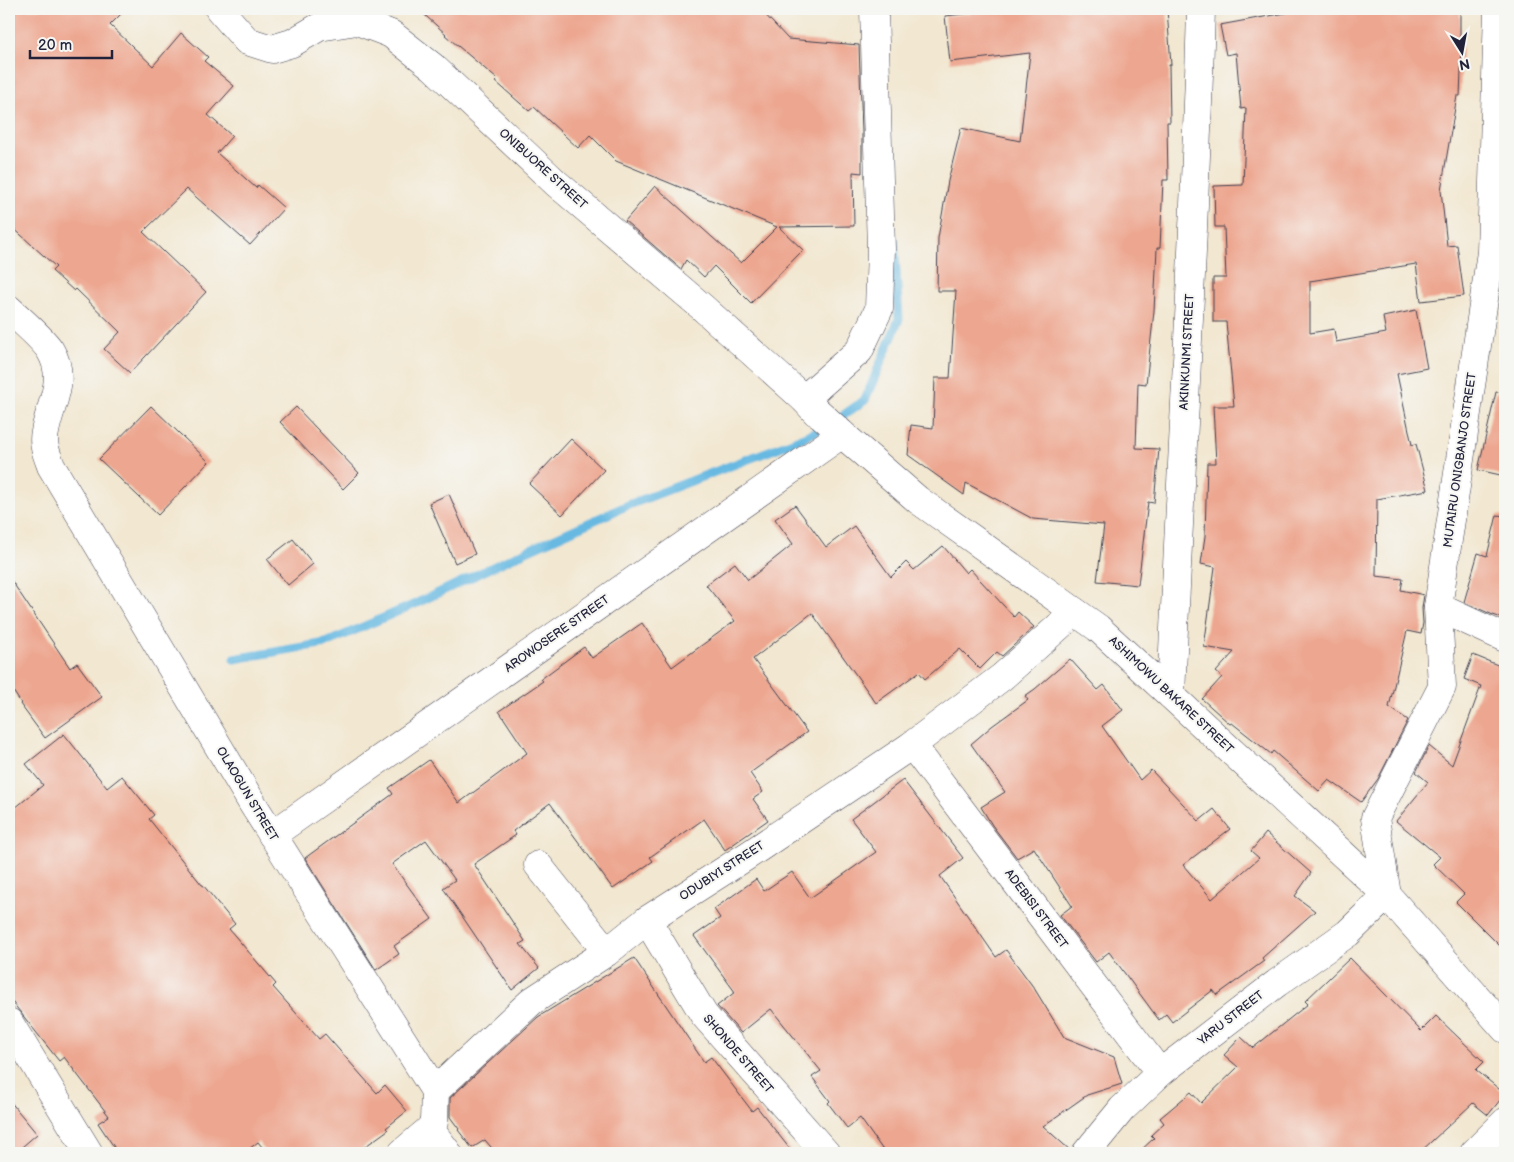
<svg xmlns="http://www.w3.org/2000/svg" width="1514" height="1162" viewBox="0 0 1514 1162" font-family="'Balsamiq Sans',sans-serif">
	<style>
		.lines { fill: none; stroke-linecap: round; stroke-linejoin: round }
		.stream { stroke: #67b9e2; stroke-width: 9 }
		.building { fill: #eda68f }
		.minor-casing { stroke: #414051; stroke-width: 29 }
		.minor { stroke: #fff; stroke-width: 28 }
		.labels { text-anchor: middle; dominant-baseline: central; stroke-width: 4; stroke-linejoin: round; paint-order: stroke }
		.street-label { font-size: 12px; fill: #22223b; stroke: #f6f6f2 }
	</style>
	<rect width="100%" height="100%" fill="#f6f6f2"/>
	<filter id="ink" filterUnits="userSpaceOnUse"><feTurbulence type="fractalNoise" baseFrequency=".02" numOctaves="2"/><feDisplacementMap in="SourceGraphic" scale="10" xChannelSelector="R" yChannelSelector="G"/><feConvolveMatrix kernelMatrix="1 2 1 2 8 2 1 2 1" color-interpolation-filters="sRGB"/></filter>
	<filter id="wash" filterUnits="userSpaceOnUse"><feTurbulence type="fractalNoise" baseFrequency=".0096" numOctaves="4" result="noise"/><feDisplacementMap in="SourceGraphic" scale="20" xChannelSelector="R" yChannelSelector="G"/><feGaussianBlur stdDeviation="1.12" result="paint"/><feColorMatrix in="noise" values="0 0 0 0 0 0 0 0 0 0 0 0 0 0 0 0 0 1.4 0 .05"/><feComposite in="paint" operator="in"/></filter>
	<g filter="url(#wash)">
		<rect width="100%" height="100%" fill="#f2e7d0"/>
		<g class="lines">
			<path class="stream" d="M 234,659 L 326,643 L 415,604 L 522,553 L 626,506 L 790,443 L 828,426 L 865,400 L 899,319 L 894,240"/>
		</g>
		<g id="blocks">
			<g class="building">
				<path d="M 9,9 L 126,9 L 110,25 L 153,66 L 181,33 L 208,57 L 204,61 L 234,86 L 208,115 L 232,136 L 217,153 L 256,188 L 258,185 L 284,208 L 250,245 L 187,189 L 143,232 L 206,292 L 130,373 L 104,349 L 120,332 L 76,289 L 74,291 L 52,271 L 56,267 L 9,224 Z"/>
				<path d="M 418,9 L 760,9 L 788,39 L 859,45 L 862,132 L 862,173 L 853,172 L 854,226 L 779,227 L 803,250 L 751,303 L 714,266 L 704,277 L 686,260 L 681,269 L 625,221 L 655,186 L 741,263 L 777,227 L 616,161 L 590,135 L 578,148 L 534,107 L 529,111 L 495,81 L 497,79 L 445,35 L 446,34 Z"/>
				<path d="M 1009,9 L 1167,9 L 1171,65 L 1169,65 L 1170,122 L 1167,122 L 1168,180 L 1163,180 L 1160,248 L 1157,248 L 1154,311 L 1146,384 L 1138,383 L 1136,448 L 1159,449 L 1154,503 L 1148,502 L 1138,585 L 1097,581 L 1104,525 L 1033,519 L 966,483 L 964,495 L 908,455 L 911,425 L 933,428 L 935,378 L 950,378 L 956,291 L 937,291 L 938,238 L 948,181 L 961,128 L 1020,141 L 1030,53 L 950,62 L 945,16 Z"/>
				<path d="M 1291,9 L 1460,9 L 1460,45 L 1462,45 L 1460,96 L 1457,96 L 1441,190 L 1447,246 L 1457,245 L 1464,296 L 1421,301 L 1416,264 L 1310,281 L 1310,333 L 1334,329 L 1336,342 L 1386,333 L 1383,317 L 1416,310 L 1427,368 L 1397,374 L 1412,445 L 1416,444 L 1428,490 L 1377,499 L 1376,576 L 1403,579 L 1401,590 L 1424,595 L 1422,608 L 1423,623 L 1421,634 L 1407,631 L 1389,707 L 1408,720 L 1378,779 L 1361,802 L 1329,780 L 1319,791 L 1273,751 L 1271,754 L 1232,723 L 1230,724 L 1202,699 L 1222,677 L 1216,672 L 1234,652 L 1204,647 L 1215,567 L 1201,564 L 1205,536 L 1207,463 L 1216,463 L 1213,406 L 1234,406 L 1226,322 L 1213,322 L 1213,278 L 1226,278 L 1224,227 L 1215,227 L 1214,186 L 1243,185 L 1246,108 L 1241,109 L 1236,53 L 1226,55 L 1220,25 L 1291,12 Z"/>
				<path d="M 1496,392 L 1505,393 L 1505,476 L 1478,470 Z"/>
				<path d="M 151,406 L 209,462 L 158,515 L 99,459 Z"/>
				<path d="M 296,407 L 359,473 L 343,489 L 280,422 Z"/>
				<path d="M 571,439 L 604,470 L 562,515 L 529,484 Z"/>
				<path d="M 449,494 L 475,554 L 455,563 L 429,503 Z"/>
				<path d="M 795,505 L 826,547 L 854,526 L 891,577 L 906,562 L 914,570 L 943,546 L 966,573 L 970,569 L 1014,617 L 1018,612 L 1034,627 L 1002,656 L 997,652 L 980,669 L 960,649 L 925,679 L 919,672 L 876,703 L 812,613 L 753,659 L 807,732 L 750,773 L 763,792 L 753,799 L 768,820 L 725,850 L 704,819 L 650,857 L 653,861 L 613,889 L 550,803 L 513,831 L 516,835 L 474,864 L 525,941 L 520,944 L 539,968 L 512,990 L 443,888 L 455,880 L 426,840 L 392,864 L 432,919 L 394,946 L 399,954 L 376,970 L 305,858 L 393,794 L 389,788 L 429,760 L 459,803 L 527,753 L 499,711 L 543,681 L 541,679 L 584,647 L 592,658 L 642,623 L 672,667 L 735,621 L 706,585 L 735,563 L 748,580 L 793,544 L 775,519 Z"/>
				<path d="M 1497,515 L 1505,516 L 1505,619 L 1493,615 L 1464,602 L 1478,553 L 1487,556 Z"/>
				<path d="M 293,539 L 313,564 L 288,585 L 267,559 Z"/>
				<path d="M 9,577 L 70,668 L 77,663 L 102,697 L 45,738 L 20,704 L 21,703 L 9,685 Z"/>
				<path d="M 1473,655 L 1505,668 L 1505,951 L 1456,902 L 1464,894 L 1433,864 L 1440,857 L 1396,821 L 1428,782 L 1416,772 L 1429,746 L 1452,765 L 1481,686 L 1464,679 Z"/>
				<path d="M 1070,659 L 1098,690 L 1104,685 L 1123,710 L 1102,726 L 1140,780 L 1151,770 L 1199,821 L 1214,809 L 1230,829 L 1183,865 L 1212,899 L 1259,858 L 1251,851 L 1266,833 L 1311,873 L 1295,896 L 1315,911 L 1262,958 L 1264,961 L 1217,995 L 1213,990 L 1172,1022 L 1166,1014 L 1159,1020 L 1109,952 L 1096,962 L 1060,915 L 1072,906 L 1034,848 L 1017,858 L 992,825 L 981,807 L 1005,792 L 971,744 L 992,726 L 1028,700 L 1025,696 L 1035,689 Z"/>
				<path d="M 64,734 L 107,788 L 122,776 L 154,815 L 149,819 L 202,885 L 203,885 L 235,924 L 229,929 L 276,984 L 273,987 L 319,1039 L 325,1034 L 377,1093 L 385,1085 L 407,1111 L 386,1128 L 388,1130 L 356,1153 L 267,1153 L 258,1142 L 244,1153 L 118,1153 L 98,1123 L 109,1116 L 64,1057 L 59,1061 L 9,998 L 9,813 L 43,785 L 26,764 Z"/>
				<path d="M 903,780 L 963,858 L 940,876 L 996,957 L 1006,950 L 1034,988 L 1064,1037 L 1114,1057 L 1122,1084 L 1087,1095 L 1043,1126 L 1071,1151 L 1071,1153 L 885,1153 L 860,1118 L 847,1128 L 828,1103 L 830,1101 L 812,1077 L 821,1071 L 771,1009 L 741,1033 L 717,1006 L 735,992 L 694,936 L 720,918 L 714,909 L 756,879 L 764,891 L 792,872 L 810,898 L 876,852 L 851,819 Z"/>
				<path d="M 634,958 L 704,1062 L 711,1057 L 752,1111 L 757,1107 L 793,1153 L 496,1153 L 485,1140 L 472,1148 L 458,1130 L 459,1129 L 450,1117 L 450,1098 L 538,1017 Z"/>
				<path d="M 1350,958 L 1421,1031 L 1436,1016 L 1484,1062 L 1476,1070 L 1505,1094 L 1488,1115 L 1473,1103 L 1419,1153 L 1138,1153 L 1154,1138 L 1151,1135 L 1164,1123 L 1160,1118 L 1191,1092 L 1201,1103 L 1238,1067 L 1224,1055 L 1241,1037 L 1253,1048 L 1308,1004 L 1305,1001 Z"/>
				<path d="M 9,1100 L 37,1134 L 15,1153 L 9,1153 Z"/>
			</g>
		</g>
	</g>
	<g filter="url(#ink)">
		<use href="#blocks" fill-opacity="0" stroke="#414051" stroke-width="1"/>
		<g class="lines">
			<defs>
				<g id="minor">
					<path d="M 219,9 L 247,41 L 272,49 L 292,43 L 319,27 L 357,21 L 391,34 L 433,67 L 556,183 L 702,307 L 804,399 L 816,412"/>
					<path d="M 874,9 L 881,249 L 879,309 L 859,351 L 804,399 L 842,434 L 918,500 L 1098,628 L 1387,895 L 1505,1029"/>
					<path d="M 9,309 C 20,319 42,338 50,350 C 68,380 50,403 45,432 C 42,444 47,455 51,466 L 254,806 L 435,1091"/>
					<path d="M 1438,607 L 1505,638"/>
					<path d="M 1171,695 C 1181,466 1195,238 1201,9"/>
					<path d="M 912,745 L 1160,1073"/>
					<path d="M 272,835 L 842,434"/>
					<path d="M 538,865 L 607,952"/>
					<path d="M 647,920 L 704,1015 L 826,1153"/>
					<path d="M 9,1022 L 89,1153"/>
					<path d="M 430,1129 L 448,1153"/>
					<path d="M 402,1153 L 430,1129 L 434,1122 L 435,1091 L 532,1001 L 607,952 L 647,920 L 747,856 L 912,745 L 1002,677 L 1075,612"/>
					<path d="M 1086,1153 L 1122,1109 L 1160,1073 L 1277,983 L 1348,933 L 1387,895 L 1375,818 L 1442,687 L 1438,607 L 1491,252 L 1498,9"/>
					<path d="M 1474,1153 L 1505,1122"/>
				</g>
			</defs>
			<use href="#minor" class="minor-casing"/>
			<use href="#minor" class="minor"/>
		</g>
	</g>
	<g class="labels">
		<g class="street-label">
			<text transform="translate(543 169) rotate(42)">ONIBUORE STREET</text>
			<text transform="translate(1187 352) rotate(-87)">AKINKUNMI STREET</text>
			<text transform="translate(1460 460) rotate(-82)">MUTAIRU ONIGBANJO STREET</text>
			<text transform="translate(557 634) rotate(-35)">AROWOSERE STREET</text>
			<text transform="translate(1171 695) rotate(43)">ASHIMOWU BAKARE STREET</text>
			<text transform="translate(247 794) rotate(59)">OLAOGUN STREET</text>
			<text transform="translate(722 871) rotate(-33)">ODUBIYI STREET</text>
			<text transform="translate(1036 909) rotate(53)">ADEBISI STREET</text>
			<text transform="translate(1231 1018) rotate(-38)">YARU STREET</text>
			<text transform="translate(738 1054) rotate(49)">SHONDE STREET</text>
		</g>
	</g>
	<rect width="1514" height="1162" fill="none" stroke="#f6f6f2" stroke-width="30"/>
	<g transform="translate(1462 52) rotate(169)" stroke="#f6f6f2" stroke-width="4" paint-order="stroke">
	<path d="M0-4L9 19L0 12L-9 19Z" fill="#22223b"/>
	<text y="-8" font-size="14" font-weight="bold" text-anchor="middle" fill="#22223b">N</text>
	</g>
	<path d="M30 50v8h82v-8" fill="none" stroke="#22223b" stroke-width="2.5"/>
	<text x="38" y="50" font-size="15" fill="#22223b" stroke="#f6f6f2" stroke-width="4" paint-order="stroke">20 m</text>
</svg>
